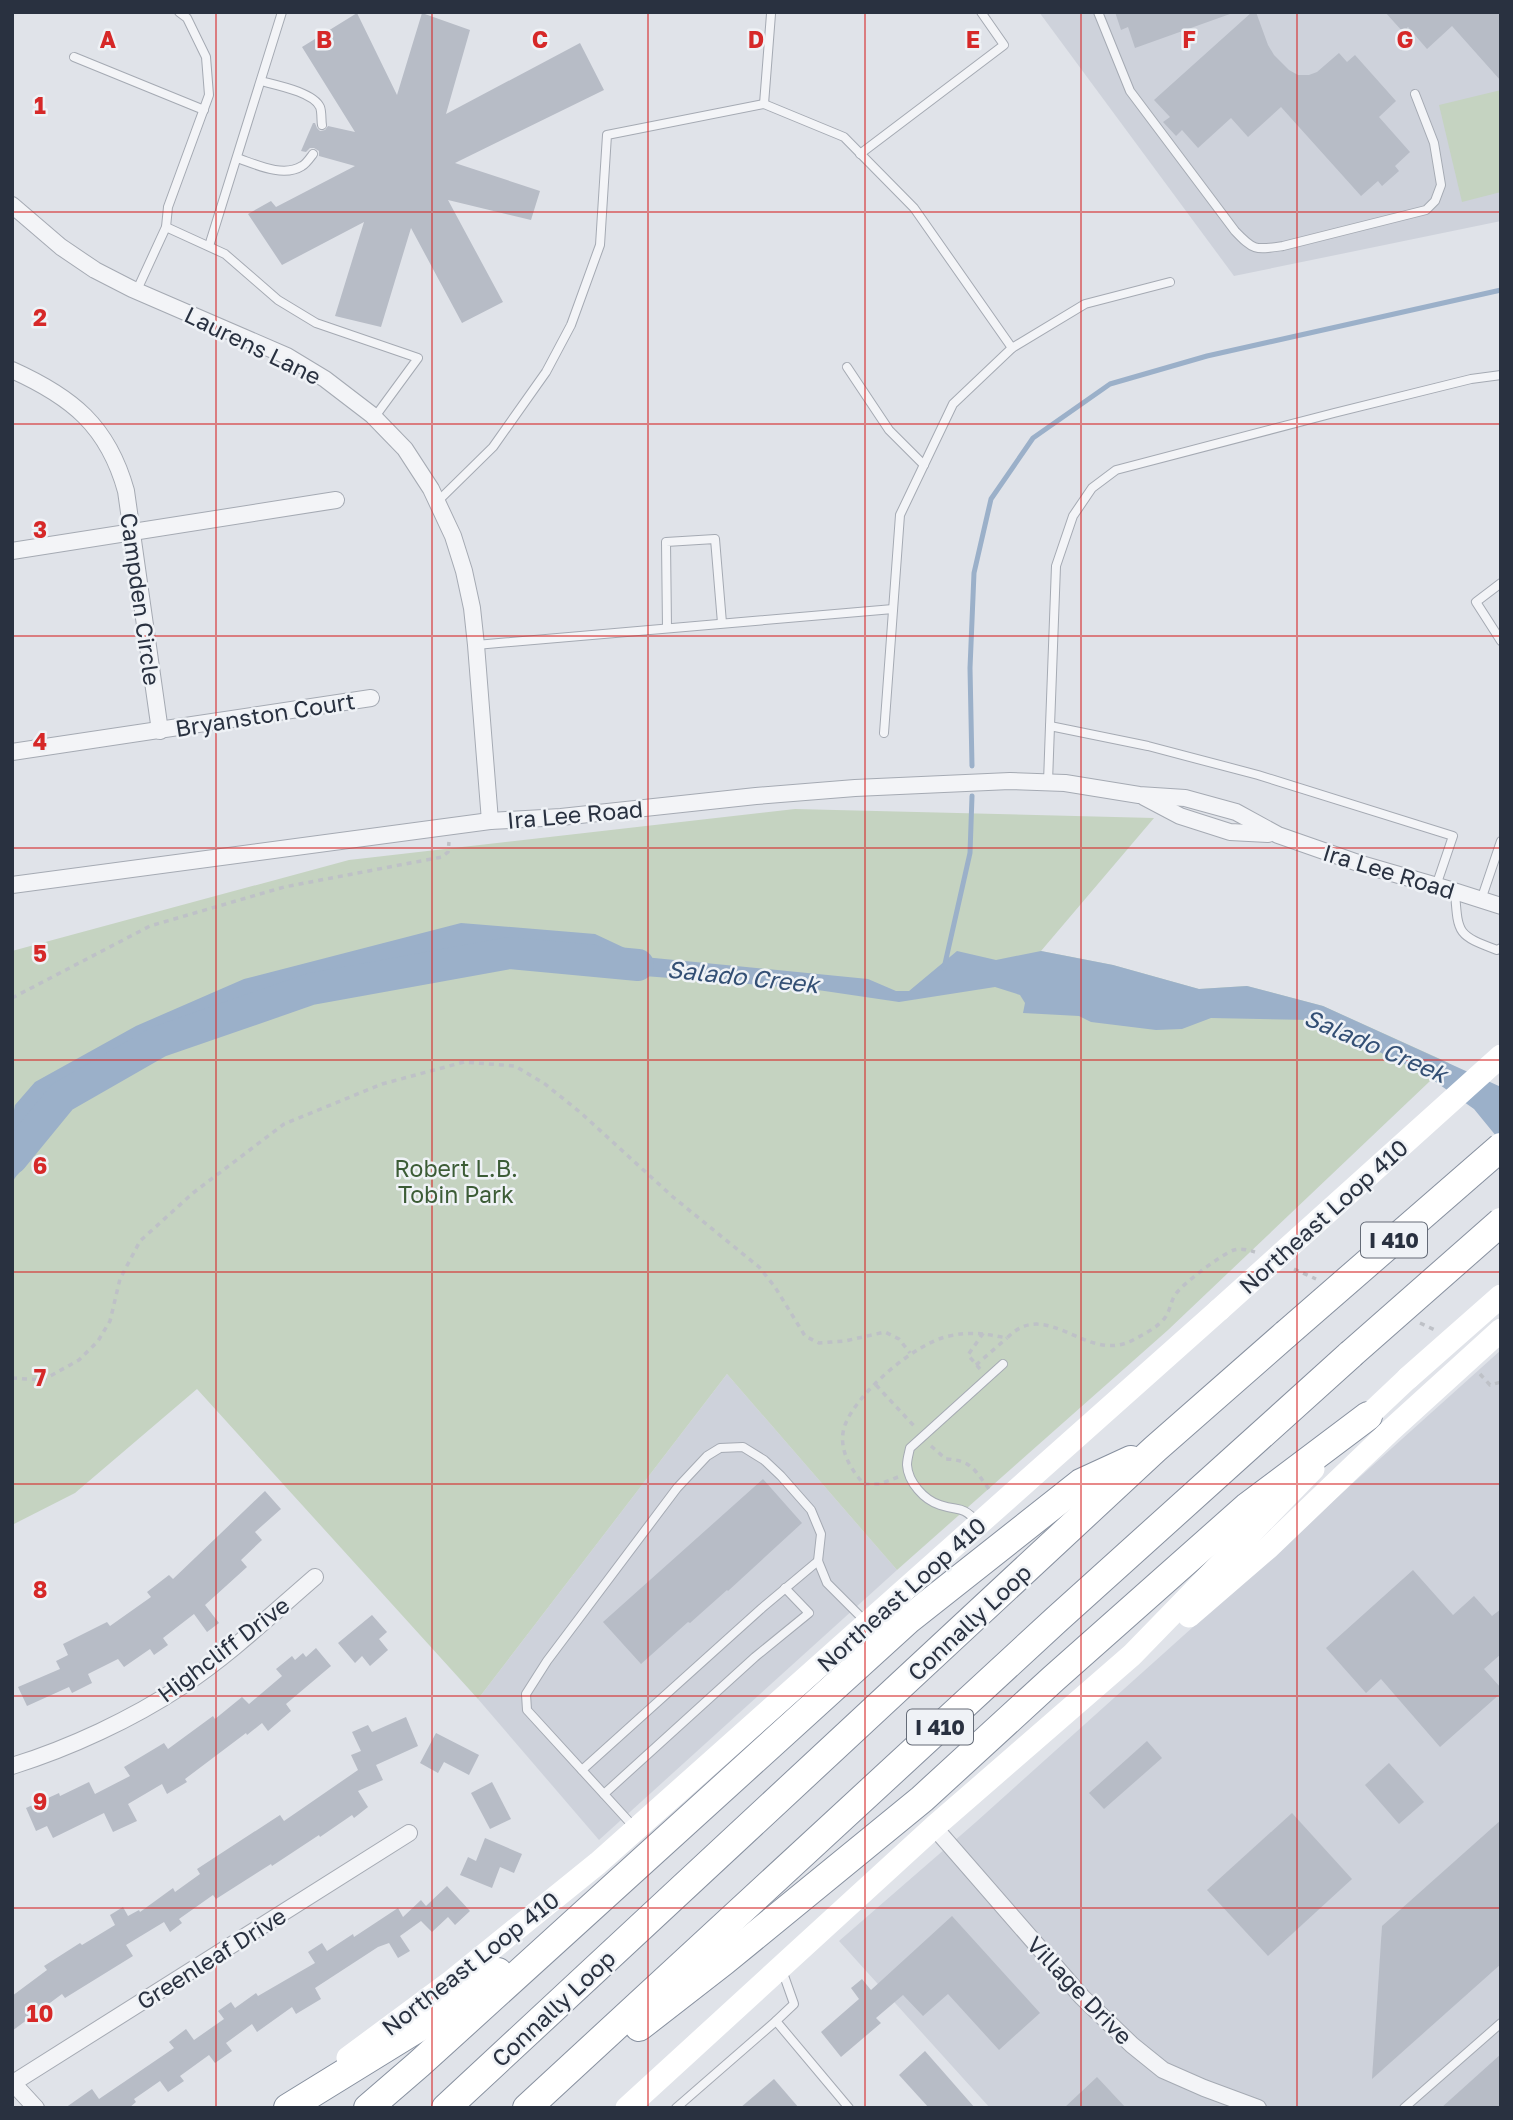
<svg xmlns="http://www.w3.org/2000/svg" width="1513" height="2120" viewBox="0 0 1513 2120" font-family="'Golos Text',sans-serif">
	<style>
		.built { fill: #ced2db }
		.green { fill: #c5d3c1 }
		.water { fill: #9bb0c9 }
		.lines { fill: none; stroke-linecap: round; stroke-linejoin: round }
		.stream { stroke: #9bb0c9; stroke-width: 5 }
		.river { stroke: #9bb0c9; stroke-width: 32 }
		.building { fill: #b7bcc6 }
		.service-casing { stroke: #a5aab3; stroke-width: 10 }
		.minor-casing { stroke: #a5aab3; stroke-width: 18 }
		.motorway-casing { stroke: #87909f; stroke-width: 30 }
		.path { stroke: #bec1c7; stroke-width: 3.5; stroke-dasharray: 5 5; stroke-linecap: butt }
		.service { stroke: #f3f4f7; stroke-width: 8 }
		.minor { stroke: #f3f4f7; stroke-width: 16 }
		.secondary { stroke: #fff; stroke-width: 23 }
		.motorway { stroke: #fff; stroke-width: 28 }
		.motorway-bridge-casing { stroke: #87909f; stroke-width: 30; stroke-linecap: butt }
		.secondary-bridge { stroke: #fff; stroke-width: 23 }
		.motorway-bridge { stroke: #fff; stroke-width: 28 }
		.grid { fill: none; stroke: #d62828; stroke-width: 2; stroke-opacity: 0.55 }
		.labels { text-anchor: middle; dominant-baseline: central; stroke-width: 5; stroke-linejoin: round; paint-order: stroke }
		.shield { fill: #eff2f6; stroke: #646b77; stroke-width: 2 }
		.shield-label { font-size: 21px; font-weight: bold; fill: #293140 }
		.street-label { font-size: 23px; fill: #293140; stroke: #eff2f6 }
		.park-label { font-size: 23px; fill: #3c5c36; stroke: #eff2f6 }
		.water-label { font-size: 24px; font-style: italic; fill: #334f74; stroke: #eff2f6 }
		.grid-label { font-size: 23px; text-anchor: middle; font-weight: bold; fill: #d62828; stroke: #eff2f6; stroke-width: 5; stroke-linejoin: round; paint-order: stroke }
	</style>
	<rect width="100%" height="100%" fill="#e0e3e9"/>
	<g class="built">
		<path d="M 1039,12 L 1501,12 L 1501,221 L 1234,276 Z"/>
		<path d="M 1501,1350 L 1501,2108 L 990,2108 L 839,1941 L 976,1822 Z"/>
		<path d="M 727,1374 L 897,1570 L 599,1840 L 478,1699 Z"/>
	</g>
	<g class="green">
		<path d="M 1501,90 L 1501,192 L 1462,202 L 1439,105 Z"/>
		<path d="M 795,809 L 1154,818 L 1041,951 L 1113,965 L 1199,989 L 1247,986 L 1323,1006 L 1449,1063 L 1168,1330 L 897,1570 L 727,1374 L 478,1699 L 197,1389 L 75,1493 L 12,1525 L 12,951 L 349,860 Z"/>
	</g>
	<path class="water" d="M 461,923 L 595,934 L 644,957 L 868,979 L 896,991 L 909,991 L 957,951 L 996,960 L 1041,951 L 1113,965 L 1199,989 L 1247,986 L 1323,1006 L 1501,1087 L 1501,1142 L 1474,1109 L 1423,1073 L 1313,1020 L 1211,1018 L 1182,1029 L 1156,1030 L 1091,1022 L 1079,1016 L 1023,1013 L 1025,1003 L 1020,995 L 995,987 L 899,1002 L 811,989 L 644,976 L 557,950 L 530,946 L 441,953 L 369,970 L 323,995 L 213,1017 L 174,1032 L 53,1094 L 34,1116 C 34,1132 36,1148 28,1162 C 23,1171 14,1175 12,1185 L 12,1120 L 15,1105 L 35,1082 L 136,1026 L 244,979 Z"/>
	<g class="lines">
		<g class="stream">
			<path d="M 972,766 L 970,668 L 974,573 L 991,499 L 1033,438 L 1110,384 L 1207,356 L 1501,290"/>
			<path d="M 944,968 L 970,853 L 972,796"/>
		</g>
		<path class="river" d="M 12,1158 L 62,1097 L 158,1042 L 311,989 L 510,953 L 638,965"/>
	</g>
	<g class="building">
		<path d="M 1115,12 L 1230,12 L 1230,14 L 1135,48 L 1128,27 L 1121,30 Z"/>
		<path d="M 1252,12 L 1256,12 L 1268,45 L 1274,55 L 1289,70 L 1298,75 L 1309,75 L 1317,72 L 1339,53 L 1347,62 L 1355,55 L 1396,101 L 1379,117 L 1410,152 L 1395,166 L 1399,171 L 1382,186 L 1378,181 L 1361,196 L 1281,107 L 1248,137 L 1231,118 L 1198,148 L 1182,130 L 1176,136 L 1163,122 L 1170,117 L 1154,100 Z"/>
		<path d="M 1385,12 L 1501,12 L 1501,81 L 1452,26 L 1427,49 L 1408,27 L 1403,32 Z"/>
		<path d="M 357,13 L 397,95 L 422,13 L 470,30 L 446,114 L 580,43 L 604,90 L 455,163 L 540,191 L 531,220 L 448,200 L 503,302 L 462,323 L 411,228 L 381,327 L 335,316 L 364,222 L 282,265 L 248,214 L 271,201 L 276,207 L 355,166 L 319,156 L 319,151 L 314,148 L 310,148 L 306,152 L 301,151 L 313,123 L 315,123 L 317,128 L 320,131 L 325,130 L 328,126 L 355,132 L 302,47 Z"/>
		<path d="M 763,1479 L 802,1523 L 728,1591 L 727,1590 L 690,1623 L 688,1622 L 641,1664 L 603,1622 Z"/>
		<path d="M 265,1491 L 281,1509 L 255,1532 L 262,1540 L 241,1560 L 247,1567 L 205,1605 L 219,1623 L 207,1632 L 194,1614 L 163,1638 L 168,1645 L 154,1655 L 150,1649 L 124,1667 L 118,1659 L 88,1674 L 92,1683 L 72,1693 L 69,1687 L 27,1706 L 18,1687 L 60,1669 L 56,1661 L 68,1655 L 63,1644 L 107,1622 L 110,1626 L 151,1597 L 147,1592 L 169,1575 L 173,1579 Z"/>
		<path d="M 1413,1570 L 1453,1615 L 1474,1596 L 1492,1616 L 1501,1609 L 1501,1654 L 1484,1669 L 1501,1688 L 1501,1693 L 1440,1747 L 1381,1679 L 1366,1693 L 1326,1648 Z"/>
		<path d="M 372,1615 L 387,1632 L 379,1639 L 388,1650 L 370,1666 L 362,1656 L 355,1663 L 338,1643 Z"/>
		<path d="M 316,1648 L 331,1666 L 286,1704 L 291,1711 L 268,1731 L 262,1723 L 247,1735 L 246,1733 L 185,1779 L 187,1782 L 167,1794 L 162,1784 L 128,1804 L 137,1821 L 113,1832 L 104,1813 L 53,1838 L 47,1826 L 36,1831 L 26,1808 L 59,1793 L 60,1796 L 89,1782 L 95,1794 L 130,1776 L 124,1767 L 164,1743 L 168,1749 L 213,1716 L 215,1719 L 242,1697 L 249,1704 L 282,1676 L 276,1669 L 292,1656 L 295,1660 L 303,1653 L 306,1657 Z"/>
		<path d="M 406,1717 L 418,1746 L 376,1765 L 383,1780 L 358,1791 L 368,1807 L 354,1818 L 352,1815 L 320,1837 L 319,1835 L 272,1866 L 271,1864 L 216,1899 L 213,1895 L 179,1919 L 182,1923 L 170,1932 L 164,1922 L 126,1945 L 133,1956 L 65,1998 L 62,1994 L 12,2031 L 12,1996 L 47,1970 L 44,1966 L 80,1943 L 82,1945 L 115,1925 L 110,1915 L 123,1907 L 128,1916 L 139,1910 L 140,1912 L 173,1888 L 175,1892 L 200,1874 L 197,1869 L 280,1815 L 284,1821 L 358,1770 L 351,1755 L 361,1751 L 352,1732 L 368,1725 L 372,1732 Z"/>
		<path d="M 436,1733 L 479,1755 L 469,1775 L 444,1762 L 438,1773 L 420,1763 Z"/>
		<path d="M 1147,1741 L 1162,1758 L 1104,1809 L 1089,1793 Z"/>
		<path d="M 1389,1763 L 1424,1802 L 1399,1824 L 1365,1785 Z"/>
		<path d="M 492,1782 L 511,1819 L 490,1829 L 471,1793 Z"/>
		<path d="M 1292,1813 L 1352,1879 L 1268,1956 L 1207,1890 Z"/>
		<path d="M 1501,1820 L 1501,1964 L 1372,2079 L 1382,1926 Z"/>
		<path d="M 485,1838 L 522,1854 L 514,1873 L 500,1867 L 492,1888 L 460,1875 L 468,1857 L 476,1861 Z"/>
		<path d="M 447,1886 L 470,1911 L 455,1925 L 448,1917 L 432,1932 L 421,1921 L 400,1936 L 410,1951 L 398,1958 L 389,1943 L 378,1947 L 315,1988 L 321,1999 L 296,2014 L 292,2007 L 257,2032 L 252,2024 L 226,2043 L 232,2051 L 215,2063 L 209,2055 L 180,2076 L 184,2081 L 168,2092 L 160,2081 L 134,2099 L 136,2102 L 129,2108 L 65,2108 L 92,2089 L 99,2099 L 174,2048 L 169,2042 L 186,2029 L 194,2040 L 224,2019 L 218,2011 L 231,2002 L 235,2008 L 256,1993 L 258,1996 L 315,1963 L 308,1952 L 322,1943 L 327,1951 L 353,1934 L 354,1937 L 398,1908 L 403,1917 L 421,1900 L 426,1906 Z"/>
		<path d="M 952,1916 L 1040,2013 L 999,2050 L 948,1994 L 923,2016 L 903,1995 L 876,2018 L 881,2023 L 841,2057 L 821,2032 L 859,1999 L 851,1988 L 862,1979 L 871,1990 Z"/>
		<path d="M 925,2051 L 975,2108 L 929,2108 L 899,2075 Z"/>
		<path d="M 1501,2054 L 1501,2108 L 1441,2108 Z"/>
		<path d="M 1097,2077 L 1126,2108 L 1064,2108 Z"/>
		<path d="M 774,2079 L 799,2108 L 740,2108 Z"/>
	</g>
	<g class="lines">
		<defs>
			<g id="service">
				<path d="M 1098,12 L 1130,91 L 1235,231 C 1254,251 1255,250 1283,246 L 1426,210 L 1435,201 L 1441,185 L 1434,143 L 1415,94"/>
				<path d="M 74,57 L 204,110"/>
				<path d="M 261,81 C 276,85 313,92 320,107 C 322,112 321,120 322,125"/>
				<path d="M 764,104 L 771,14"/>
				<path d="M 860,154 L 1004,45 L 981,12"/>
				<path d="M 237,158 C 255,164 283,178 302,166 C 306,164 310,158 313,154"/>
				<path d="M 166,227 L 168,207 L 209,95 L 206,57 L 187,18 L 179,12"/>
				<path d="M 209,246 L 282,12"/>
				<path d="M 137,290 L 166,227 L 225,254 L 278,300 L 316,323 L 418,358 L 374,418"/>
				<path d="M 1012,348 L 1085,304 L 1170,282"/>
				<path d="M 847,367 L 889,430 L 924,465"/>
				<path d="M 437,502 L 493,447 L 546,372 L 571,325 L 600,245 L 607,135 L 764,104 L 844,137 L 914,208 L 1012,348 L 953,404 L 900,515 L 884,733"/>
				<path d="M 1501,583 L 1476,602 L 1501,641"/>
				<path d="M 667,628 L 666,542 L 715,539 L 722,623"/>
				<path d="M 476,645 L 893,609"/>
				<path d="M 1048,782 L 1050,726"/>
				<path d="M 1436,886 L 1453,836 L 1258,775 L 1148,746 L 1050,726 L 1056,566 L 1073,516 L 1092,488 L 1116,470 L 1334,413 L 1471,379 L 1501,375"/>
				<path d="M 1455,892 C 1458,934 1457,935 1497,950 L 1501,948"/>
				<path d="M 1481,900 L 1501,841"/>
				<path d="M 979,1523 C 959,1504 962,1512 940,1505 C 924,1500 908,1482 907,1465 C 907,1459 909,1453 910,1448 L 1003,1364"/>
				<path d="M 582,1770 L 762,1608 L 818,1561"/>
				<path d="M 604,1794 L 755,1657 L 809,1613 L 785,1588"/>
				<path d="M 634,1827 L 527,1710 L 526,1694 L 547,1661 L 677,1488 L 707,1456 L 720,1448 L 743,1447 L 764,1460 L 781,1476 L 811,1510 L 821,1534 L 818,1561 L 827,1583 L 865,1621"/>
				<path d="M 776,2021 L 794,2004 L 782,1970"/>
				<path d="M 676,2108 L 776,2021 L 849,2108"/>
				<path d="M 1404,2108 L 1501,2023"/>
			</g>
			<g id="minor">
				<path d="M 12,205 L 61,247 L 95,270 L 132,289 L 287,356 L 325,379 L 372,415 L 405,449 L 431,489 L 453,536 L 464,571 L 472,608 L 476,645 L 490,821"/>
				<path d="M 12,370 C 72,397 108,426 126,491 L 160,731"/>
				<path d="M 12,551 L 336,500"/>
				<path d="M 12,752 L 371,698"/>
				<path d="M 1144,797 L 1180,816 L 1230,832 L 1268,834"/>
				<path d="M 12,885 L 490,821 L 561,817 L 756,796 L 855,788 L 1010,781 L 1065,783 L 1139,795 L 1185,798 L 1236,812 L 1278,835 L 1361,864 L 1454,891 L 1501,906"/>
				<path d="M 12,1766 C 70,1748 132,1719 182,1686 C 229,1655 272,1614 315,1577"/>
				<path d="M 934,1827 L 1082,1997 L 1132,2045 L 1163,2070 L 1204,2088 L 1258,2108"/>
				<path d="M 12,2082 L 36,2108"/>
				<path d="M 13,2083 L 409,1833"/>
			</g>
			<g id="motorway">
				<path d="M 639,2027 L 724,1961 L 922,1799 L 1053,1679 L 1247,1507 L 1368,1416"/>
				<path d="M 288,2108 L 421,2026 L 498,1972"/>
				<path d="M 368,2108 L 419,2064 L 909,1619 L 1081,1483 L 1131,1460"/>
				<path d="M 446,2108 L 1155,1449 L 1286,1334"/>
				<path d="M 527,2108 L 1056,1620 L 1351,1354"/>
			</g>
		</defs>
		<use href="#service" class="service-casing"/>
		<use href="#minor" class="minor-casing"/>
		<use href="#motorway" class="motorway-casing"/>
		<g class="path">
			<path d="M 12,998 L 150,926 L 284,887 L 442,857 L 448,852 L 449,842"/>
			<path d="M 1294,1269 L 1316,1279"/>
			<path d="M 1420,1323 L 1435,1330"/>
			<path d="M 976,1365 L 1007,1338"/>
			<path d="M 980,1369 L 968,1355 L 984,1332"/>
			<path d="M 1480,1374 L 1490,1385 L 1501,1382"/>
			<path d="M 12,1378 L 43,1380 L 79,1360 L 98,1341 L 110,1321 L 120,1279 L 140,1241 L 193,1193 L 284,1124 L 382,1084 L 464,1062 L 515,1066 L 545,1084 L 581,1113 L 673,1197 L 759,1267 L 775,1287 L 805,1336 L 819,1343 L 845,1341 L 885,1332 L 899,1339 L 910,1353"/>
			<path d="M 876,1385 L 915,1427"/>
			<path d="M 931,1446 L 946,1459 C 972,1460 975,1471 989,1489"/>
			<path d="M 898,1477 L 880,1484 L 864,1484 C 850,1469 837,1447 845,1425 C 857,1393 915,1343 949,1336 C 971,1331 986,1334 1007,1338 C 1047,1296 1087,1365 1133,1340 C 1144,1334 1155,1329 1164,1319 C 1170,1312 1170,1303 1175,1295 C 1181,1285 1223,1253 1234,1250 C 1242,1248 1248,1250 1255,1252"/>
		</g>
		<use href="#service" class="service"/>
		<use href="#minor" class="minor"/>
		<g class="secondary">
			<path d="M 1355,1428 L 1408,1378"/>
			<path d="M 1189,1616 L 1269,1547 L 1391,1430 L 1501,1330"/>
			<path d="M 348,2058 L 452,1981 L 598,1863 L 1219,1310"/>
			<path d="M 627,2108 L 934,1827 L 1132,1655 L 1313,1469"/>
		</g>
		<use href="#motorway" class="motorway"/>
		<defs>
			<g id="motorway-bridge">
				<path d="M 1286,1334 L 1501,1147"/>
				<path d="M 1351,1354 L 1501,1222"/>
			</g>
		</defs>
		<use href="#motorway-bridge" class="motorway-bridge-casing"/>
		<g class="secondary-bridge">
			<path d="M 1219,1310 L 1501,1056"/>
			<path d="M 1408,1378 L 1501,1296"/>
		</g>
		<use href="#motorway-bridge" class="motorway-bridge"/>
	</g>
	<path class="grid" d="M 216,12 L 216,2108M 432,12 L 432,2108M 648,12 L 648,2108M 865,12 L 865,2108M 1081,12 L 1081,2108M 1297,12 L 1297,2108M 12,212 L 1501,212M 12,424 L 1501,424M 12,636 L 1501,636M 12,848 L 1501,848M 12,1060 L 1501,1060M 12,1272 L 1501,1272M 12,1484 L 1501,1484M 12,1696 L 1501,1696M 12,1908 L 1501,1908"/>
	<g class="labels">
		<g class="shield">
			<rect x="1361" y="1222.5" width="66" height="35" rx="5"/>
			<rect x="907" y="1709.5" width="66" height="35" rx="5"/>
		</g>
		<g class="shield-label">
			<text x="1394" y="1240">I 410</text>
			<text x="940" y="1727">I 410</text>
		</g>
		<g class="street-label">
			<text transform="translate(253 345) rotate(26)">Laurens Lane</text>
			<text transform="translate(141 599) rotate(82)">Campden Circle</text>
			<text transform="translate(265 714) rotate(-9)">Bryanston Court</text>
			<text transform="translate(575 814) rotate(-5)">Ira Lee Road</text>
			<text transform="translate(1389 871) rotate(17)">Ira Lee Road</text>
			<text transform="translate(1323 1216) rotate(-42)">Northeast Loop 410</text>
			<text transform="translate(901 1594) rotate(-42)">Northeast Loop 410</text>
			<text transform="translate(969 1622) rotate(-43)">Connally Loop</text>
			<text transform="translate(223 1649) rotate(-37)">Highcliff Drive</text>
			<text transform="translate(211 1958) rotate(-32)">Greenleaf Drive</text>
			<text transform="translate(470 1963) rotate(-38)">Northeast Loop 410</text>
			<text transform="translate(1080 1990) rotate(46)">Village Drive</text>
			<text transform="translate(553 2008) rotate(-43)">Connally Loop</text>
		</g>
		<g class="park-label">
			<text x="456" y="1168">Robert L.B.<tspan x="456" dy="26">Tobin Park</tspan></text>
		</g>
		<g class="water-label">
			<text transform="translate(743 976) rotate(6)">Salado Creek</text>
			<text transform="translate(1376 1045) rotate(23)">Salado Creek</text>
		</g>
	</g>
	<g class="grid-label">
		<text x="108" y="48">A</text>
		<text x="324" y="48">B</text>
		<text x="540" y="48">C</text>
		<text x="756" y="48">D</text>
		<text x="973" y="48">E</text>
		<text x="1189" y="48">F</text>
		<text x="1405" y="48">G</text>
		<text x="40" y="114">1</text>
		<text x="40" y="326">2</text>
		<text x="40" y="538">3</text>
		<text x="40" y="750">4</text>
		<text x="40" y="962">5</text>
		<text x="40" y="1174">6</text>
		<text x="40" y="1386">7</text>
		<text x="40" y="1598">8</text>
		<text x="40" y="1810">9</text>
		<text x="40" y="2022">10</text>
	</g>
	<rect width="1513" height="2120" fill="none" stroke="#293140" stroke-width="28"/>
</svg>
